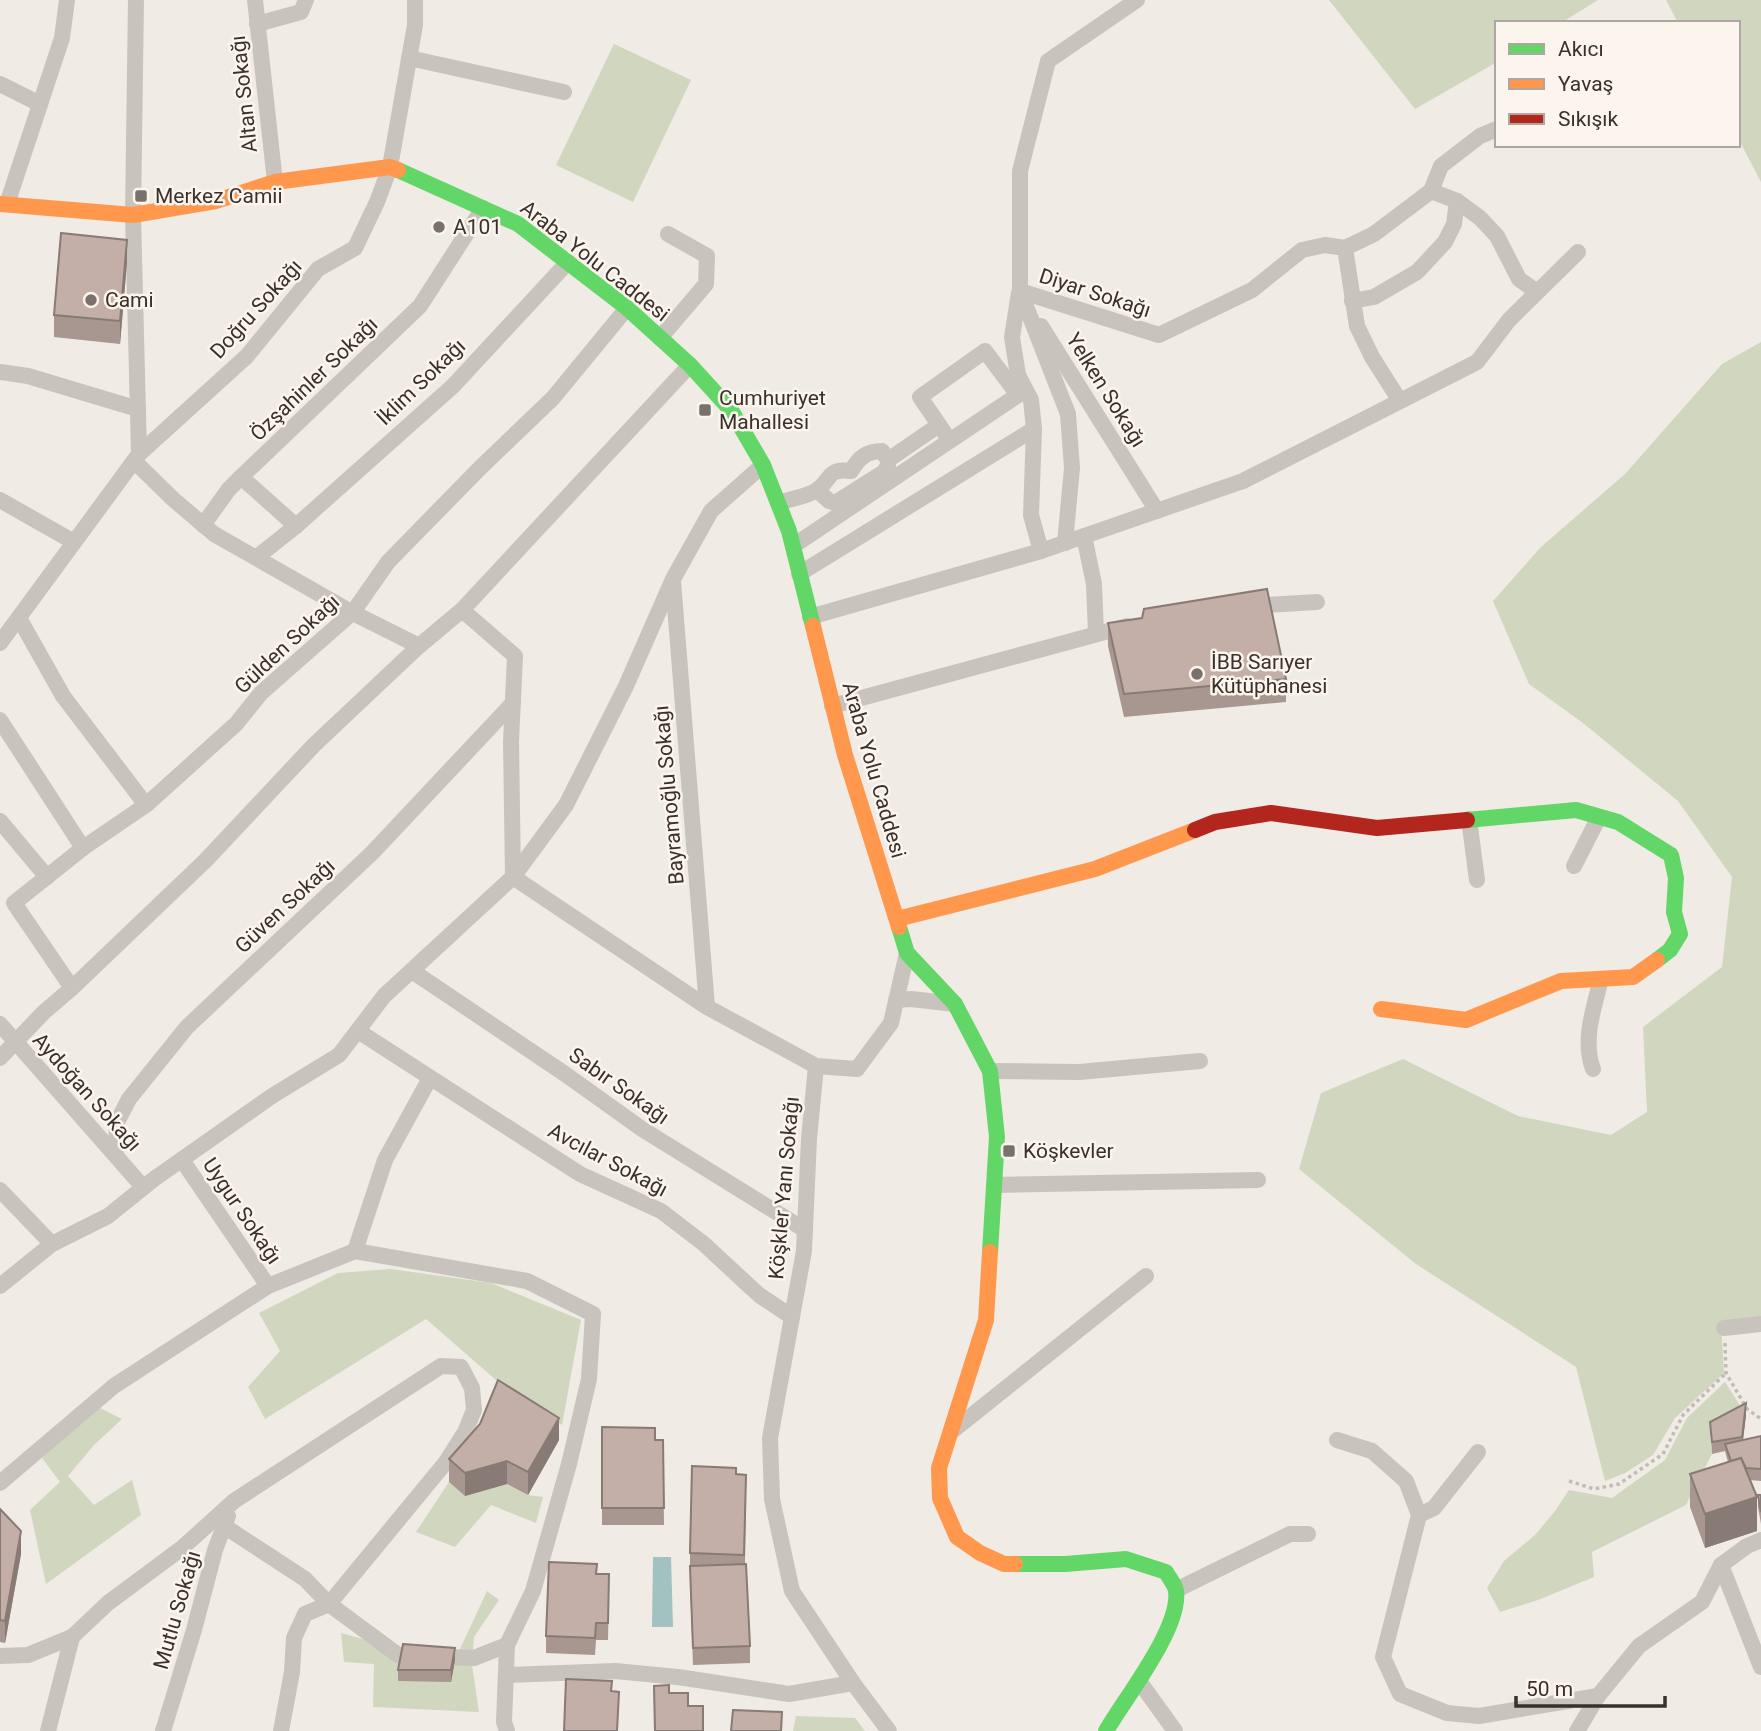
<svg xmlns="http://www.w3.org/2000/svg" width="1761" height="1731" viewBox="0 0 1761 1731" font-family="Roboto,sans-serif">
	<style>
		.green { fill: #d1d6bf }
		.water { fill: #a1c2c1 }
		.lines { fill: none; stroke-linecap: round; stroke-linejoin: round }
		.path { stroke: #c2bbb6; stroke-width: 3.5; stroke-dasharray: 3.5 3.5; stroke-linecap: butt }
		.street { stroke: #c9c3be; stroke-width: 16 }
		.fast { stroke: #63d668; stroke-width: 16 }
		.slow { stroke: #ff974d; stroke-width: 16 }
		.jam { stroke: #b3261e; stroke-width: 16 }
		.wall { fill: #a89690 }
		.shaded-wall { fill: #887a75 }
		.building { fill: #c3afa7; stroke: #887a75; stroke-width: 2 }
		.poi-dot { fill: #7a716c; stroke: #fbf5ee; stroke-width: 2.5 }
		.labels { text-anchor: middle; dominant-baseline: central; stroke-width: 5; stroke-linejoin: round; paint-order: stroke }
		.street-label { font-size: 21px; fill: #3b302b; stroke: #fbf5ee }
		.poi-label { font-size: 21px; fill: #3b302b; stroke: #fbf5ee; text-anchor: start }
	</style>
	<rect width="100%" height="100%" fill="#f0ebe5"/>
	<g class="green">
		<path d="M 1329,0 L 1598,0 L 1561,23 L 1497,23 L 1497,62 L 1415,109 Z"/>
		<path d="M 1666,0 L 1761,0 L 1761,182 L 1738,138 L 1738,23 L 1678,23 Z"/>
		<path d="M 614,44 L 691,80 L 633,202 L 556,165 Z"/>
		<path d="M 1761,342 L 1761,1319 L 1721,1323 L 1724,1373 L 1675,1418 L 1653,1455 L 1625,1473 L 1605,1481 L 1576,1367 L 1416,1264 L 1299,1169 L 1321,1093 L 1403,1059 L 1518,1116 L 1611,1135 L 1647,1112 L 1643,1027 L 1722,967 L 1732,877 L 1678,801 L 1583,723 L 1529,684 L 1493,601 L 1541,547 L 1625,474 L 1722,364 Z"/>
		<path d="M 391,1269 L 491,1283 L 581,1320 L 562,1425 L 512,1394 L 426,1319 L 265,1419 L 248,1387 L 280,1351 L 259,1313 L 338,1273 Z"/>
		<path d="M 1725,1382 L 1746,1415 L 1710,1434 L 1712,1454 L 1686,1505 L 1592,1552 L 1594,1577 L 1538,1600 L 1500,1612 L 1487,1588 L 1504,1561 L 1535,1535 L 1555,1511 L 1569,1490 L 1612,1498 L 1665,1460 L 1687,1418 Z"/>
		<path d="M 94,1405 L 122,1419 L 94,1445 L 68,1476 L 94,1505 L 132,1480 L 141,1515 L 46,1584 L 30,1510 L 60,1482 L 42,1458 Z"/>
		<path d="M 449,1482 L 465,1496 L 507,1484 L 528,1495 L 543,1497 L 536,1523 L 491,1505 L 455,1547 L 416,1532 Z"/>
		<path d="M 487,1591 L 499,1600 L 474,1637 L 472,1665 L 479,1712 L 373,1707 L 374,1664 L 344,1662 L 341,1633 L 402,1650 L 455,1660 Z"/>
		<path d="M 796,1716 L 855,1718 L 865,1731 L 793,1731 Z"/>
	</g>
	<path class="water" d="M 653,1557 L 671,1557 L 673,1627 L 652,1627 Z"/>
	<g class="lines">
		<g class="path">
			<path d="M 1725,1343 L 1726,1373 L 1747,1409 L 1761,1419"/>
			<path d="M 1569,1481 L 1594,1489 L 1619,1484 L 1663,1454 L 1683,1415 L 1726,1373"/>
		</g>
		<g class="street">
			<path d="M 255,0 L 275,182"/>
			<path d="M 257,24 L 301,12 L 306,0"/>
			<path d="M 409,58 L 564,92"/>
			<path d="M 0,84 L 40,104"/>
			<path d="M 1431,191 L 1441,166 L 1480,136 L 1497,129"/>
			<path d="M 7,204 L 62,38 L 67,0"/>
			<path d="M 1345,248 L 1374,234 L 1431,191 L 1457,201 L 1480,218 L 1497,236 L 1519,279 L 1537,292"/>
			<path d="M 1020,291 L 1159,335 L 1252,290 L 1302,250 L 1325,245 L 1345,248 L 1357,326 L 1372,357 L 1400,401"/>
			<path d="M 1019,293 L 1012,337 L 1018,375 L 1031,400 L 1034,429 L 1031,515 L 1041,551"/>
			<path d="M 1352,301 L 1374,297 L 1417,272 L 1445,242 L 1454,224 L 1457,201"/>
			<path d="M 1041,326 L 1157,511"/>
			<path d="M 660,338 L 706,284 L 707,256 L 668,234"/>
			<path d="M 0,372 L 28,376 L 138,409"/>
			<path d="M 139,454 L 247,356 L 318,269 L 355,248 L 377,202 L 390,167 L 415,25 L 415,0"/>
			<path d="M 134,461 L 173,499 L 214,534 L 351,612 L 419,646"/>
			<path d="M 817,490 L 829,501 L 835,503 L 884,472 L 888,466 L 888,460"/>
			<path d="M 0,500 L 74,542"/>
			<path d="M 778,503 C 789,499 807,497 817,490 C 832,479 827,468 851,471 C 859,458 866,451 882,451 L 888,460 L 939,425"/>
			<path d="M 203,525 L 229,489 L 241,477"/>
			<path d="M 296,526 L 453,386 L 568,262"/>
			<path d="M 1084,536 L 1094,584 L 1096,633"/>
			<path d="M 1065,543 L 1072,468 L 1068,414 L 1020,291 L 1020,171 L 1048,61 L 1137,0"/>
			<path d="M 793,546 L 1018,395 L 985,351 L 920,397 L 950,441"/>
			<path d="M 257,557 L 296,526 L 241,477 L 420,306 L 483,208"/>
			<path d="M 799,574 L 1034,429"/>
			<path d="M 673,581 L 707,1007"/>
			<path d="M 1249,606 L 1317,602"/>
			<path d="M 462,610 L 515,656 L 511,742 L 513,877 L 707,1007 L 816,1066 L 857,1069 L 891,1023 L 907,953"/>
			<path d="M 810,617 L 1041,551 L 1243,481 L 1477,362 L 1509,320 L 1578,252"/>
			<path d="M 19,618 L 63,696 L 146,805"/>
			<path d="M 0,643 L 139,454 L 133,215 L 136,0"/>
			<path d="M 832,706 L 1127,626"/>
			<path d="M 0,720 L 83,848"/>
			<path d="M 1469,819 L 1477,880"/>
			<path d="M 0,821 L 47,877"/>
			<path d="M 1574,866 L 1599,817"/>
			<path d="M 412,971 L 565,1074 L 642,1129 L 805,1230"/>
			<path d="M 72,988 L 14,903 L 83,848 L 146,805 L 236,724 L 261,693 L 353,612 L 388,562 L 479,469 L 553,398 L 627,308"/>
			<path d="M 896,1000 L 911,999 L 955,1004"/>
			<path d="M 0,1024 L 143,1187"/>
			<path d="M 358,1031 L 580,1174 L 661,1211 L 704,1244 L 759,1295 L 792,1317"/>
			<path d="M 0,1058 L 44,1012 L 72,988 L 206,860 L 314,745 L 419,646 L 462,610 L 690,365"/>
			<path d="M 816,1066 L 809,1139 L 804,1251 L 770,1438 L 772,1499 L 792,1591 L 853,1683 L 889,1731"/>
			<path d="M 1593,1069 C 1582,1040 1594,1008 1601,979"/>
			<path d="M 990,1071 L 1079,1072 L 1200,1061"/>
			<path d="M 116,1154 L 117,1122 L 129,1099 L 187,1027 L 372,853 L 513,703"/>
			<path d="M 182,1160 L 268,1286"/>
			<path d="M 994,1185 L 1258,1180"/>
			<path d="M 0,1190 L 52,1244"/>
			<path d="M 355,1251 L 385,1160 L 430,1078"/>
			<path d="M 0,1286 L 52,1244 L 108,1216 L 154,1179 L 272,1096 L 339,1055 L 384,996 L 513,877 L 566,805 L 626,686 L 673,579 L 711,511 L 763,465"/>
			<path d="M 1724,1328 L 1761,1324"/>
			<path d="M 951,1432 L 1146,1276"/>
			<path d="M 1337,1440 L 1372,1451 L 1406,1481 L 1419,1515 L 1383,1657 L 1400,1694 L 1447,1713 L 1479,1716 L 1598,1696"/>
			<path d="M 0,1483 L 114,1386 L 268,1286 L 355,1251 L 527,1281 L 593,1314 L 589,1379 L 569,1464 L 533,1591 L 507,1645 L 504,1722 L 507,1731"/>
			<path d="M 1419,1515 L 1434,1508 L 1478,1452"/>
			<path d="M 224,1526 L 305,1579 L 329,1604 L 398,1655 L 474,1658 L 507,1645"/>
			<path d="M 1721,1565 L 1761,1667"/>
			<path d="M 1176,1590 L 1290,1534 L 1308,1534"/>
			<path d="M 0,1656 L 28,1655 L 72,1637 L 108,1603 L 182,1548 L 234,1501 L 441,1366 L 461,1367 L 472,1388 L 474,1410 L 465,1432 L 446,1462 L 329,1604 L 305,1614 L 294,1638 L 292,1672 L 281,1731"/>
			<path d="M 506,1675 L 615,1671 L 678,1677 L 789,1694 L 853,1683"/>
			<path d="M 1139,1681 L 1175,1731"/>
			<path d="M 48,1731 L 72,1637"/>
			<path d="M 163,1731 L 194,1630 L 215,1550 L 228,1516"/>
			<path d="M 1577,1731 L 1598,1696 L 1639,1646 L 1702,1602 L 1721,1565 L 1747,1546 L 1761,1540"/>
		</g>
		<g class="fast">
			<path d="M 398,170 L 518,224 L 627,308 L 690,365 L 731,410 L 763,465 L 789,531 L 813,626"/>
			<path d="M 1467,820 L 1576,810 L 1618,822 L 1671,855 L 1676,878 L 1674,912 L 1680,934 L 1670,950 L 1657,960"/>
			<path d="M 899,927 L 907,953 L 955,1004 L 990,1071 L 997,1137 L 990,1252"/>
			<path d="M 1015,1564 L 1065,1564 L 1126,1559 L 1166,1572 C 1169,1578 1175,1584 1176,1591 C 1181,1628 1125,1698 1106,1731"/>
		</g>
		<g class="slow">
			<path d="M 0,204 L 133,215 L 216,201 L 275,182 L 390,167 L 398,170"/>
			<path d="M 813,626 L 845,755 L 899,927"/>
			<path d="M 897,919 L 1095,869 L 1195,830"/>
			<path d="M 1381,1009 L 1466,1020 L 1561,981 L 1633,977 L 1657,960"/>
			<path d="M 990,1252 L 986,1320 L 939,1468 L 940,1498 L 957,1537 L 980,1553 L 1004,1564 L 1015,1564"/>
		</g>
		<path class="jam" d="M 1195,830 L 1215,822 L 1271,813 L 1377,828 L 1467,820"/>
	</g>
	<g class="wall">
		<path d="M 127,262 L 120,344 L 54,337 L 54,315 Z"/>
		<path d="M 1142,618 L 1286,679 L 1286,702 L 1124,717 L 1108,646 L 1108,623 Z"/>
		<path d="M 1746,1415 L 1743,1440 L 1761,1436 L 1761,1481 L 1750,1480 L 1757,1531 L 1705,1548 L 1690,1507 L 1690,1474 L 1728,1462 L 1725,1451 L 1712,1454 L 1710,1422 Z"/>
		<path d="M 602,1427 L 655,1440 L 663,1440 L 664,1525 L 602,1525 Z"/>
		<path d="M 559,1440 L 528,1495 L 507,1484 L 465,1496 L 449,1482 L 449,1459 Z"/>
		<path d="M 736,1474 L 746,1475 L 745,1564 L 750,1646 L 750,1663 L 693,1665 L 690,1584 L 690,1553 Z"/>
		<path d="M 1758,1495 L 1761,1495 L 1761,1524 L 1758,1507 Z"/>
		<path d="M 0,1509 L 21,1554 L 5,1643 L 0,1642 Z"/>
		<path d="M 597,1574 L 609,1591 L 608,1640 L 596,1640 L 595,1655 L 546,1653 L 546,1636 Z"/>
		<path d="M 455,1660 L 451,1682 L 398,1681 L 398,1670 Z"/>
	</g>
	<g class="shaded-wall">
		<path d="M 127,240 L 127,262 L 120,344 L 120,321 Z"/>
		<path d="M 1746,1403 L 1746,1415 L 1742,1448 L 1742,1437 Z"/>
		<path d="M 559,1418 L 559,1440 L 528,1495 L 528,1472 Z"/>
		<path d="M 507,1461 L 507,1484 L 465,1496 L 465,1473 Z"/>
		<path d="M 1757,1497 L 1757,1531 L 1705,1548 L 1705,1514 Z"/>
		<path d="M 21,1531 L 21,1554 L 5,1643 L 5,1621 Z"/>
		<path d="M 455,1648 L 455,1660 L 451,1682 L 451,1670 Z"/>
	</g>
	<g class="building">
		<path d="M 61,233 L 127,240 L 120,321 L 54,315 Z"/>
		<path d="M 1267,589 L 1286,679 L 1124,694 L 1108,623 L 1142,618 L 1144,609 Z"/>
		<path d="M 498,1380 L 559,1418 L 528,1472 L 507,1461 L 465,1473 L 449,1459 L 480,1424 Z"/>
		<path d="M 1746,1403 L 1742,1437 L 1712,1442 L 1710,1422 Z"/>
		<path d="M 602,1427 L 655,1428 L 655,1440 L 663,1440 L 664,1508 L 602,1508 Z"/>
		<path d="M 1761,1436 L 1761,1469 L 1746,1468 L 1741,1458 L 1731,1461 L 1725,1444 Z"/>
		<path d="M 1741,1458 L 1757,1497 L 1705,1514 L 1690,1474 Z"/>
		<path d="M 692,1466 L 736,1468 L 736,1474 L 746,1475 L 744,1555 L 690,1553 Z"/>
		<path d="M 1758,1495 L 1761,1495 L 1761,1512 Z"/>
		<path d="M 0,1509 L 21,1531 L 5,1621 L 0,1620 Z"/>
		<path d="M 549,1562 L 597,1564 L 596,1574 L 609,1574 L 608,1623 L 596,1623 L 595,1638 L 546,1636 Z"/>
		<path d="M 746,1564 L 750,1646 L 693,1648 L 690,1566 Z"/>
		<path d="M 403,1644 L 455,1648 L 451,1670 L 398,1670 Z"/>
		<path d="M 566,1679 L 612,1681 L 611,1691 L 619,1692 L 617,1731 L 564,1731 Z"/>
		<path d="M 669,1685 L 669,1693 L 688,1693 L 688,1706 L 703,1706 L 703,1731 L 655,1731 L 654,1686 Z"/>
		<path d="M 733,1710 L 782,1712 L 781,1731 L 731,1731 Z"/>
	</g>
	<g class="poi-dot">
		<rect x="134" y="189" width="14" height="14" rx="3.5"/>
		<circle cx="439" cy="227" r="7"/>
		<circle cx="91" cy="300" r="7"/>
		<rect x="698" y="403" width="14" height="14" rx="3.5"/>
		<circle cx="1197" cy="674" r="7"/>
		<rect x="1002" y="1144" width="14" height="14" rx="3.5"/>
	</g>
	<g class="labels">
		<g class="street-label">
			<text transform="translate(244 94) rotate(-96)">Altan Sokağı</text>
			<text transform="translate(595 261) rotate(38)">Araba Yolu Caddesi</text>
			<text transform="translate(1095 293) rotate(18)">Diyar Sokağı</text>
			<text transform="translate(256 309) rotate(-48)">Doğru Sokağı</text>
			<text transform="translate(314 379) rotate(-44)">Özşahinler Sokağı</text>
			<text transform="translate(421 382) rotate(-44)">İklim Sokağı</text>
			<text transform="translate(1106 390) rotate(58)">Yelken Sokağı</text>
			<text transform="translate(287 644) rotate(-43)">Gülden Sokağı</text>
			<text transform="translate(874 770) rotate(74)">Araba Yolu Caddesi</text>
			<text transform="translate(669 795) rotate(-95)">Bayramoğlu Sokağı</text>
			<text transform="translate(285 906) rotate(-43)">Güven Sokağı</text>
			<text transform="translate(619 1086) rotate(35)">Sabır Sokağı</text>
			<text transform="translate(87 1092) rotate(48)">Aydoğan Sokağı</text>
			<text transform="translate(608 1160) rotate(28)">Avcılar Sokağı</text>
			<text transform="translate(784 1188) rotate(-85)">Köşkler Yanı Sokağı</text>
			<text transform="translate(242 1211) rotate(56)">Uygur Sokağı</text>
			<text transform="translate(177 1610) rotate(-74)">Mutlu Sokağı</text>
		</g>
		<g class="poi-label">
			<text x="155" y="196">Merkez Camii</text>
			<text x="453" y="227">A101</text>
			<text x="105" y="300">Cami</text>
			<text x="719" y="398">Cumhuriyet<tspan x="719" dy="24">Mahallesi</tspan></text>
			<text x="1211" y="662">İBB Sarıyer<tspan x="1211" dy="24">Kütüphanesi</tspan></text>
			<text x="1023" y="1151">Köşkevler</text>
		</g>
	</g>
	<rect x="1495" y="21" width="245" height="126" fill="#fbf5ee" stroke="#aea6a0" stroke-width="2"/>
	<rect x="1509" y="44" width="35" height="10" fill="#63d668" stroke="#aea6a0" stroke-width="2"/>
	<text x="1558" y="56" font-size="21" fill="#3b302b">Akıcı</text>
	<rect x="1509" y="79" width="35" height="10" fill="#ff974d" stroke="#aea6a0" stroke-width="2"/>
	<text x="1558" y="91" font-size="21" fill="#3b302b">Yavaş</text>
	<rect x="1509" y="114" width="35" height="10" fill="#b3261e" stroke="#aea6a0" stroke-width="2"/>
	<text x="1558" y="126" font-size="21" fill="#3b302b">Sıkışık</text>
	<path d="M1516 1696v10h149v-10" fill="none" stroke="#3b302b" stroke-width="3.5"/>
	<text x="1526" y="1696" font-size="21" fill="#3b302b" stroke="#fbf5ee" stroke-width="5" paint-order="stroke">50 m</text>
</svg>
